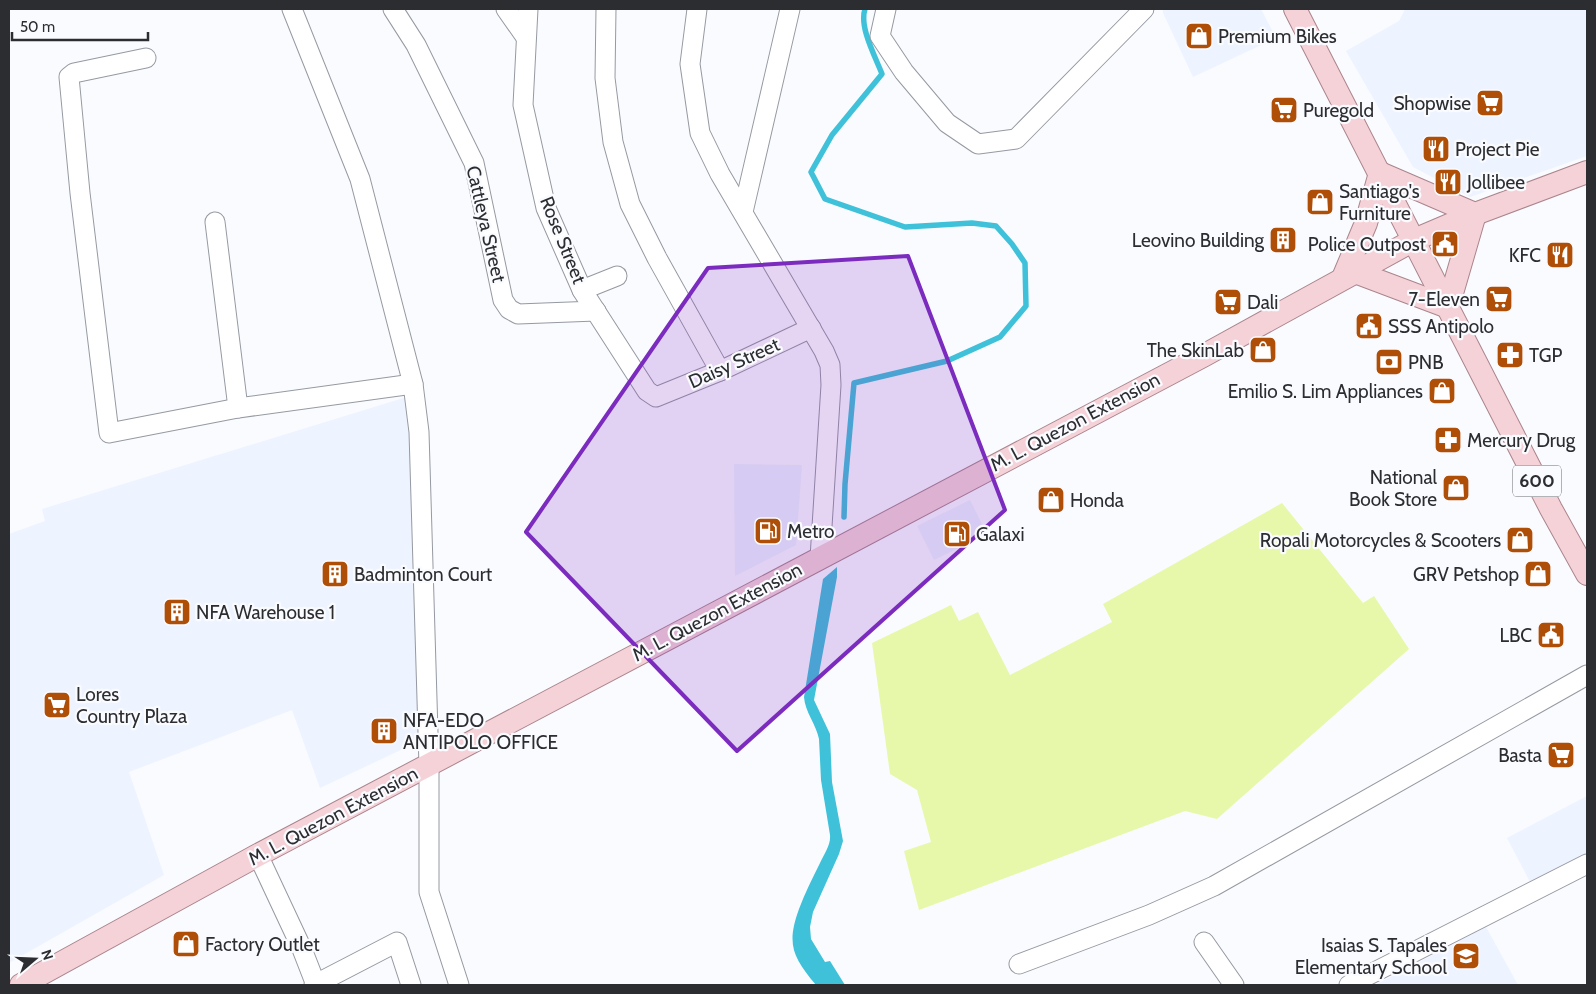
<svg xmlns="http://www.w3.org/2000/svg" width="1596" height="994" viewBox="0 0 1596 994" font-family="Cabin,sans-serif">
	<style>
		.built { fill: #edf3ff }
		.green { fill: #e7f8ab }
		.water { fill: #3ec1d9 }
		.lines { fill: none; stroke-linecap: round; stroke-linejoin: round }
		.stream { stroke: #3ec1d9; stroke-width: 5.5 }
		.minor-casing { stroke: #9599a1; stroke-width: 21 }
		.major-casing { stroke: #aa858c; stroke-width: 24 }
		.minor { stroke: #fff; stroke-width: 19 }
		.major { stroke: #f5d2d8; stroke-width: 22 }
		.marked { fill: #7b2cbf; fill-opacity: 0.2; stroke: #7b2cbf; stroke-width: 4; stroke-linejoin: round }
		.labels { text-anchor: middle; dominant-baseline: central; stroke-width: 4.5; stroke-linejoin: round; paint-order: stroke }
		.shield { fill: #fafbff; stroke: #6a6b6e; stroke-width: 1 }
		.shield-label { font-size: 18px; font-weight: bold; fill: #2c2d30 }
		.poi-label { font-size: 19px; fill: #2c2d30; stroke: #fafbff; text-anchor: start }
		.street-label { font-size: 19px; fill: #2c2d30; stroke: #fafbff }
	</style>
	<rect width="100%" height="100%" fill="#fafbff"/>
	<g class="built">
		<path d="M 1163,9 L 1261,9 L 1276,38 L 1193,77 L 1163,13 Z"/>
		<path d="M 1405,9 L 1587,9 L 1587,156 L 1470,197 L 1413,167 L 1346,51 L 1399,21 Z"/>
		<path d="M 410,396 L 422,740 L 320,788 L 292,710 L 129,772 L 164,875 L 9,963 L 9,534 L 45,521 L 42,509 Z"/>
		<path d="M 734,464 L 802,465 L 796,545 L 735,576 Z"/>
		<path d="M 970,500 L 987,534 L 934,560 L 917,526 Z"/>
		<path d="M 1587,796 L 1587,853 L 1530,882 L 1507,838 Z"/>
		<path d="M 1486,927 L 1518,985 L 1375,985 Z"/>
	</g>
	<path class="green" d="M 1282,503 L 1363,603 L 1374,596 L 1409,649 L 1217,819 L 1185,811 L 919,910 L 904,851 L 931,842 L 917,790 L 890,774 L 872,643 L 951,605 L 959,621 L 978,612 L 1010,675 L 1112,622 L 1103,604 Z"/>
	<path class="water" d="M 837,567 L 837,577 L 814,700 L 830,734 L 832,782 L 843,841 L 839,854 L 813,912 L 810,927 L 811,939 L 825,962 L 830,961 L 845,985 L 816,985 C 793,957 786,945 799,909 C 805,893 812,879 820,863 C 824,854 831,845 830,835 L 821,780 L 819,739 C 816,724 805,712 804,697 L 823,579 Z"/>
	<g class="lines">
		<path class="stream" d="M 844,517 L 845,484 L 854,383 L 947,361 L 1000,337 L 1026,306 L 1025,263 L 1012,244 L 996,226 L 972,223 L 905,227 L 825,199 L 811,172 L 832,135 L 882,74 C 875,56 859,27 865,9"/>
		<defs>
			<g id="minor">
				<path d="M 292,9 L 360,179 L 413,384 L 419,432 L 429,766 L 429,892 L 459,985"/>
				<path d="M 393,9 L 416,45 L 474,163 L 503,300 L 509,309 L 518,314 L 596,311"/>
				<path d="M 506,9 L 525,36"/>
				<path d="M 528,9 L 523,105 L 546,208 L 582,290 L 647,391 L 656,397 L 720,371 L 811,328"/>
				<path d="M 606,9 L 605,78 L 613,142 L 630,204 L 657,258 L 720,371"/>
				<path d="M 697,9 L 690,64 L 700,133 L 720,174 L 824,351 L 830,365 L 831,385 L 820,558"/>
				<path d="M 886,9 L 880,36 L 904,72 L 947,123 L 978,144 L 1016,139 L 1144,9"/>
				<path d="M 146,58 L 74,73 L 69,77 L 80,193 L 109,433 L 238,408 L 413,384"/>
				<path d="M 743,212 L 790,9"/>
				<path d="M 215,222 L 238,408"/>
				<path d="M 582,290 L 617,276"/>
				<path d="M 258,855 L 302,949 L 316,985"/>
				<path d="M 1204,942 L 1234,985"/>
				<path d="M 1019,964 L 1149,915 L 1214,886 L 1587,675"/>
				<path d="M 314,985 L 397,942 L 411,985"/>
				<path d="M 1349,985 L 1587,864"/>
			</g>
			<g id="major">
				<path d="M 1295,9 L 1551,509 L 1587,574"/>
				<path d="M 1380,173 L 1475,214"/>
				<path d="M 1355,272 L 1448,307"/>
				<path d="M 1343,278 L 1366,223 L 1380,173"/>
				<path d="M 1448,307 L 1475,214"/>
				<path d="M 21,985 L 258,855 L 1203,356 L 1414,240 L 1475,214 L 1587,172"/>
			</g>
		</defs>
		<use href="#minor" class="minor-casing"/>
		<use href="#major" class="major-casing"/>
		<use href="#minor" class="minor"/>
		<use href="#major" class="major"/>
	</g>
	<path class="marked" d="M 908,256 L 1005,510 L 737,751 L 526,532 L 708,268 Z"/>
	<defs>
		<symbol id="shop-square" viewBox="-11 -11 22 22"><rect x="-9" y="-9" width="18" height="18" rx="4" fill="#af4f07" stroke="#fafbff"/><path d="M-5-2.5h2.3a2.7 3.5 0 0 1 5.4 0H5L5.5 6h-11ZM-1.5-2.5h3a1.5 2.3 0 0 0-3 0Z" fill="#fff"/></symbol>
		<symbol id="supermarket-square" viewBox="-11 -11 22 22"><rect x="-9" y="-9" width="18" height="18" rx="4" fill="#af4f07" stroke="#fafbff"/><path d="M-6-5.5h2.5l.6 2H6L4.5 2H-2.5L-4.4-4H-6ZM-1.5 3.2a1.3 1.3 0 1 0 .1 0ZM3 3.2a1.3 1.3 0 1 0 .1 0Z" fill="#fff"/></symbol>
		<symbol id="restaurant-square" viewBox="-11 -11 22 22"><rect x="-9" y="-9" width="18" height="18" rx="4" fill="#af4f07" stroke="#fafbff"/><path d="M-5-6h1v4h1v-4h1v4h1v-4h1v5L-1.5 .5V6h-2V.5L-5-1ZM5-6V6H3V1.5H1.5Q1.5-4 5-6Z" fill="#fff"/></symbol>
		<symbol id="building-square" viewBox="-11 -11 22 22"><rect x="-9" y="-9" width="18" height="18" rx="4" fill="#af4f07" stroke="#fafbff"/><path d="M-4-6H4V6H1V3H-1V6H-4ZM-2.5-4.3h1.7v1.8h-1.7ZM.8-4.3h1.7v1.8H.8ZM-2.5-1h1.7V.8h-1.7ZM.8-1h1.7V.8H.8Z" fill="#fff"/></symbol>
		<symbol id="civic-square" viewBox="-11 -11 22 22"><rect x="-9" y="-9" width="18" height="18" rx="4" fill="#af4f07" stroke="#fafbff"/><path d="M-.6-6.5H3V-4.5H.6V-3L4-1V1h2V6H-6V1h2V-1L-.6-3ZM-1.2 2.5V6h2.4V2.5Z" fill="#fff"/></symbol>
		<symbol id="pharmacy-square" viewBox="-11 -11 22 22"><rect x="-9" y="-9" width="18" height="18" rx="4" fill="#af4f07" stroke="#fafbff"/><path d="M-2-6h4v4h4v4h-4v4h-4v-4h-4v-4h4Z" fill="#fff"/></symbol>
		<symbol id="bank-square" viewBox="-11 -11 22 22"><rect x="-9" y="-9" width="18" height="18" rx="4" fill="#af4f07" stroke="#fafbff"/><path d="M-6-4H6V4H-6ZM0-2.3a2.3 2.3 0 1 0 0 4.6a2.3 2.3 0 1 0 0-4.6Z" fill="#fff"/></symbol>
		<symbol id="fuel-square" viewBox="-11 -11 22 22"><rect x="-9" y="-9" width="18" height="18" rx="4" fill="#af4f07" stroke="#fafbff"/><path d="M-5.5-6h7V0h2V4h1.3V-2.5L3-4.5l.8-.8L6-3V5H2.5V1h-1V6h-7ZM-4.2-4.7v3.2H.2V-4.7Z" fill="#fff"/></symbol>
		<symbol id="school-square" viewBox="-11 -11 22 22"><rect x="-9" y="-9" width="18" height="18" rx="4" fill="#af4f07" stroke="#fafbff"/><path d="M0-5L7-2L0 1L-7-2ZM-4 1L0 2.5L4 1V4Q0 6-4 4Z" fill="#fff"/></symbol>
	</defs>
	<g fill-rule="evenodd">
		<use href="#shop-square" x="1183" y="20" width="32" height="32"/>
		<use href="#supermarket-square" x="1474" y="87" width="32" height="32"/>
		<use href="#supermarket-square" x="1268" y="94" width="32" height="32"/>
		<use href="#restaurant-square" x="1420" y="133" width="32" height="32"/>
		<use href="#restaurant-square" x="1432" y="166" width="32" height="32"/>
		<use href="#shop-square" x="1304" y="186" width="32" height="32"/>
		<use href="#building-square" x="1267" y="224" width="32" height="32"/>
		<use href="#civic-square" x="1429" y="228" width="32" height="32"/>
		<use href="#restaurant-square" x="1544" y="239" width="32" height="32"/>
		<use href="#supermarket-square" x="1483" y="283" width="32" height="32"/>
		<use href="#supermarket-square" x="1212" y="286" width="32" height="32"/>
		<use href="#civic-square" x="1353" y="310" width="32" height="32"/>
		<use href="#shop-square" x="1247" y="334" width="32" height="32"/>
		<use href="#pharmacy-square" x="1494" y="339" width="32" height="32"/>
		<use href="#bank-square" x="1373" y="346" width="32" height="32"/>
		<use href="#shop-square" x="1426" y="375" width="32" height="32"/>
		<use href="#pharmacy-square" x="1432" y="424" width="32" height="32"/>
		<use href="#shop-square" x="1440" y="472" width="32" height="32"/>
		<use href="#shop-square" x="1035" y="484" width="32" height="32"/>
		<use href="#fuel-square" x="752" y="515" width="32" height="32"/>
		<use href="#fuel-square" x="941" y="518" width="32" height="32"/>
		<use href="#shop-square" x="1504" y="524" width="32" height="32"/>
		<use href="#building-square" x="319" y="558" width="32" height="32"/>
		<use href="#shop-square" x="1522" y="558" width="32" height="32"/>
		<use href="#building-square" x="161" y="596" width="32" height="32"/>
		<use href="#civic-square" x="1535" y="619" width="32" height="32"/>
		<use href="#supermarket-square" x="41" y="689" width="32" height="32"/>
		<use href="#building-square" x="368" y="715" width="32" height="32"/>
		<use href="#supermarket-square" x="1545" y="739" width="32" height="32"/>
		<use href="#shop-square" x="170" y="928" width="32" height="32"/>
		<use href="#school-square" x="1450" y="940" width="32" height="32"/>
	</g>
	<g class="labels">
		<rect class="shield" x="1513" y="465.5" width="48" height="31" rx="4"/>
		<g class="shield-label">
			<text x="1537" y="481">600</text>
		</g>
		<g class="poi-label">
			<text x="1218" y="36">Premium Bikes</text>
			<text x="1471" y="103" text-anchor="end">Shopwise</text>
			<text x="1303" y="110">Puregold</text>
			<text x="1455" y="149">Project Pie</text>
			<text x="1467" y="182">Jollibee</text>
			<text x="1339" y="191">Santiago's<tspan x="1339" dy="22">Furniture</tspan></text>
			<text x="1264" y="240" text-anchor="end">Leovino Building</text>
			<text x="1426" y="244" text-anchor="end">Police Outpost</text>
			<text x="1541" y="255" text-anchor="end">KFC</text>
			<text x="1480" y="299" text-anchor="end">7-Eleven</text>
			<text x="1247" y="302">Dali</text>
			<text x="1388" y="326">SSS Antipolo</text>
			<text x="1244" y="350" text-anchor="end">The SkinLab</text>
			<text x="1529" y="355">TGP</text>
			<text x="1408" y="362">PNB</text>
			<text x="1423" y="391" text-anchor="end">Emilio S. Lim Appliances</text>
			<text x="1467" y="440">Mercury Drug</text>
			<text x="1437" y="477" text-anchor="end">National<tspan x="1437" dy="22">Book Store</tspan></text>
			<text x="1070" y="500">Honda</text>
			<text x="787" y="531">Metro</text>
			<text x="976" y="534">Galaxi</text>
			<text x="1501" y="540" text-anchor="end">Ropali Motorcycles &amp; Scooters</text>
			<text x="354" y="574">Badminton Court</text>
			<text x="1519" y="574" text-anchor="end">GRV Petshop</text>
			<text x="196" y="612">NFA Warehouse 1</text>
			<text x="1532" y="635" text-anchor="end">LBC</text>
			<text x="76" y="694">Lores<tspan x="76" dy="22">Country Plaza</tspan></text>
			<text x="403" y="720">NFA-EDO<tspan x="403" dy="22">ANTIPOLO OFFICE</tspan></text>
			<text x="1542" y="755" text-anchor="end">Basta</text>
			<text x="205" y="944">Factory Outlet</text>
			<text x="1447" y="945" text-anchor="end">Isaias S. Tapales<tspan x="1447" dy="22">Elementary School</tspan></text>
		</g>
		<g class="street-label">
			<text transform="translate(486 224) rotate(77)">Cattleya Street</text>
			<text transform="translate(563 240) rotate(68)">Rose Street</text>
			<text transform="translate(734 363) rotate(-24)">Daisy Street</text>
			<text transform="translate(1075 422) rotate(-28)">M. L. Quezon Extension</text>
			<text transform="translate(717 612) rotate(-28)">M. L. Quezon Extension</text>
			<text transform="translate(333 816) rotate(-28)">M. L. Quezon Extension</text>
		</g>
	</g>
	<rect width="1596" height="994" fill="none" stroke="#2c2d30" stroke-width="20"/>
	<g transform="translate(35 959) rotate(71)" stroke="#fafbff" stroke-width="4" paint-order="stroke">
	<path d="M0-4L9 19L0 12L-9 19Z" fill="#2c2d30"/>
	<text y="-8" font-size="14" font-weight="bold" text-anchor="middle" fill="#2c2d30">N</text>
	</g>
	<path d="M12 32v8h136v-8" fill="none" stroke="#2c2d30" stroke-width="2.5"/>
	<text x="20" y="32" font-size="15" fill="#2c2d30" stroke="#fafbff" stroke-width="4" paint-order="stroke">50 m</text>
</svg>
